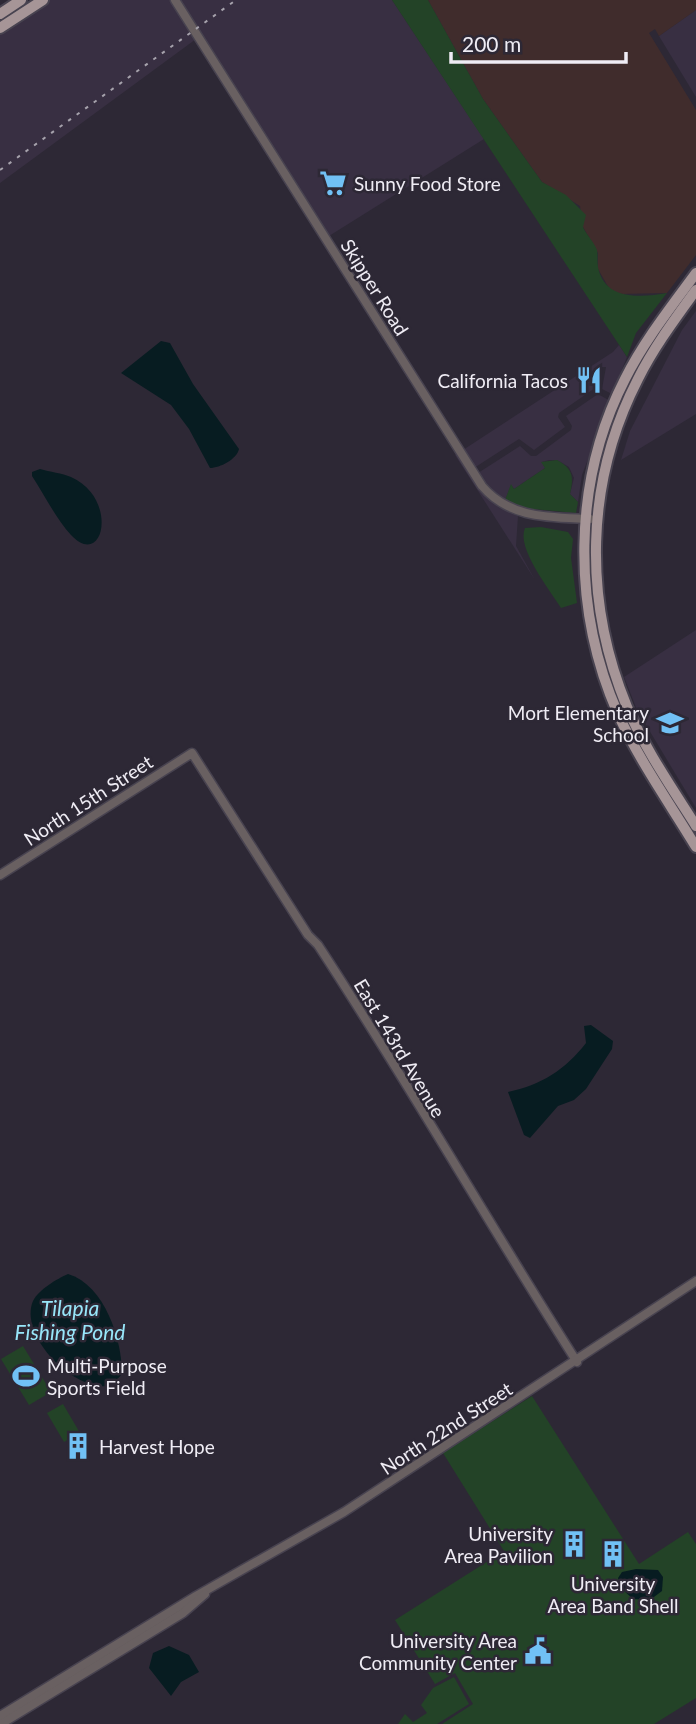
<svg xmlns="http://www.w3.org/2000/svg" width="696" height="1724" viewBox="0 0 696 1724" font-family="Lato,sans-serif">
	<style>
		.built { fill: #382f42 }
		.industrial { fill: #402c2c }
		.green { fill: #234327 }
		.water { fill: #071c21 }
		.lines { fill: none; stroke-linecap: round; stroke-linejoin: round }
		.minor-casing { stroke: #484350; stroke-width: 11 }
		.major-casing { stroke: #484350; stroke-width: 14 }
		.minor { stroke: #696061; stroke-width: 8 }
		.major { stroke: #a69597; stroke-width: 10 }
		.rail { stroke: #a6a2ac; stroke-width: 2; stroke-dasharray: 3.5 7; stroke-linecap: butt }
		.labels { text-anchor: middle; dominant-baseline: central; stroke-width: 5; stroke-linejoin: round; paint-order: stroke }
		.poi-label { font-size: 19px; fill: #efecf4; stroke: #2d2835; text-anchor: end }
		.street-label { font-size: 19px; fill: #efecf4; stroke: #2d2835 }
		.water-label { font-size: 21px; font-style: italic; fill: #98e6f9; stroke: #2d2835 }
	</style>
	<rect width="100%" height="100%" fill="#2d2835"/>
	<g class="built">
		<path d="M 48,0 L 171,0 L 196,39 L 0,183 L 0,32 Z"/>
		<path d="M 179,0 L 392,0 L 484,139 L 329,236 Z"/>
		<path d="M 696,10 L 696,97 L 659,36 Z"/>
		<path d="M 696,311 L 696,414 L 621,460 L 630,431 L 682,330 Z"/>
		<path d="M 619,345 L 627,357 L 612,394 L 602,389 L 606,367 L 599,367 L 595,388 L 559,413 L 558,417 L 565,427 L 534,450 L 519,439 L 474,468 L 463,450 L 613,352 Z"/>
		<path d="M 598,394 L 610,401 L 582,475 L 578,502 L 570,494 L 574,478 L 569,467 L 557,460 L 549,460 L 542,462 L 545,468 L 514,489 L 511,485 L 504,503 L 478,473 L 520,446 L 531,456 L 536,456 L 571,430 L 572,426 L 566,416 Z"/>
		<path d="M 457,454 L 471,476 L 498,507 L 518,516 L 516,546 L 535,580 L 455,455 Z"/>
		<path d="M 696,630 L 696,808 L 637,710 L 624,677 Z"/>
	</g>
	<path class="industrial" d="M 428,0 L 696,0 L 696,10 L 659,36 L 655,29 L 649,33 L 696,110 L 696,255 L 667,293 L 618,294 L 610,290 L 598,269 L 598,253 L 583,227 L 580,206 L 542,182 L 483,99 Z"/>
	<g class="green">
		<path d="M 392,0 L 428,0 L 483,99 L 542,182 L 566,195 L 586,215 L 583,227 C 587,236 593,240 597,250 C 598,256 597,261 598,267 C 604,300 640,298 667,293 L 636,333 L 627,357 Z"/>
		<path d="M 557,460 C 573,469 574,476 570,494 L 578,502 L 576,513 L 522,508 L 504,503 L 511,484 L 514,489 L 545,468 L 541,462 Z"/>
		<path d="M 541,527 L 568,532 L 573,539 L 571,558 L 577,603 L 561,608 C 550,590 516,548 525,528 Z"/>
		<path d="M 23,1346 L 51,1392 L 29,1405 L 1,1359 Z"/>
		<path d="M 532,1396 L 639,1564 L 688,1532 L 696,1544 L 696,1698 L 654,1724 L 442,1724 L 473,1704 L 455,1673 L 435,1684 L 395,1620 L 504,1551 L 443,1453 Z"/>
		<path d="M 63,1404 L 80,1433 L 64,1442 L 47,1413 Z"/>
		<path d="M 454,1677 L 469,1704 L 437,1724 L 398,1724 L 405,1714 L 413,1722 L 427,1713 L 421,1705 L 433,1688 Z"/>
	</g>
	<g class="water">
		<path d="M 161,341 L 170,343 L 193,384 L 239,449 C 237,459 220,468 210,468 L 189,429 L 171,405 L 121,373 Z"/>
		<path d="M 40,469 C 50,472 62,473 71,477 C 119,498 104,570 71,535 C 56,519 44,494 32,476 L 32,472 Z"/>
		<path d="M 591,1025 L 613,1041 L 612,1049 L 586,1089 L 574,1100 L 558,1106 L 530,1138 L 524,1135 L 508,1092 C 541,1085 565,1070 586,1043 L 584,1026 Z"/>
		<path d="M 68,1274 C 105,1285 122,1340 122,1374 L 112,1385 C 76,1395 18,1336 33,1301 C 39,1289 57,1279 68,1274 Z"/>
		<path d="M 636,1569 L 658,1570 L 663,1577 L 662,1591 L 650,1600 L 633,1599 L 623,1590 L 618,1578 L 622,1572 Z"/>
		<path d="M 169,1646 L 189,1655 L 199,1672 L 181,1682 L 171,1696 L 149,1668 L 153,1653 Z"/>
	</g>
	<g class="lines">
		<defs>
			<g id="minor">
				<path d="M 175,0 L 482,486 C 510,519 550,517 590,519"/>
				<path d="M 0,875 L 192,753 L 308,935 L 318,945 C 408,1082 489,1224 577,1362"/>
				<path d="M 0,1716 L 196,1596 L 344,1512 L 696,1281"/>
				<path d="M 1,1724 L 183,1613 L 205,1594"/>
			</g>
			<g id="major">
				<path d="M 0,14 L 21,0"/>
				<path d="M 0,28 L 43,0"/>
				<path d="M 696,273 C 671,307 644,341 625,379 C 572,482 572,609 618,714 C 639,760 670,804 696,847"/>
				<path d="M 696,290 C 675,319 654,347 638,379 C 585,482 583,600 627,707 C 645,749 672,788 696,826"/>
			</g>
		</defs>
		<use href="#minor" class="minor-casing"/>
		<use href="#major" class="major-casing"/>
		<use href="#minor" class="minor"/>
		<use href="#major" class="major"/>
		<path class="rail" d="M 0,170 L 236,0"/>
	</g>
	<defs>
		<symbol id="supermarket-bare" viewBox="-9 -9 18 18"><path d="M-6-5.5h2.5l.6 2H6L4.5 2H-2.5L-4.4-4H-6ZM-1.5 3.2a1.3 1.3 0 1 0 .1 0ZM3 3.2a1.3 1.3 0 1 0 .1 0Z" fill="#71c1f5" stroke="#2d2835" stroke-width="2.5" paint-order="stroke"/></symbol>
		<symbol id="restaurant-bare" viewBox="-9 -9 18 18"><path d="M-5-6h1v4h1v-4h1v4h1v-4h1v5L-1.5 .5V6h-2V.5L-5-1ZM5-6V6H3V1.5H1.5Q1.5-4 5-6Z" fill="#71c1f5" stroke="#2d2835" stroke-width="2.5" paint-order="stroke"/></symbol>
		<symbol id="school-bare" viewBox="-9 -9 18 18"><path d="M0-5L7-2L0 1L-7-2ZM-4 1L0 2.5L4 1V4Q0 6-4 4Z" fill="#71c1f5" stroke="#2d2835" stroke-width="2.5" paint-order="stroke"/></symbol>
		<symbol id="stadium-bare" viewBox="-9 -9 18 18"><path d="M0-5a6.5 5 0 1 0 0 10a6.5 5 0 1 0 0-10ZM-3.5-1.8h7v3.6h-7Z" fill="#71c1f5" stroke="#2d2835" stroke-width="2.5" paint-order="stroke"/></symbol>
		<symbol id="building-bare" viewBox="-9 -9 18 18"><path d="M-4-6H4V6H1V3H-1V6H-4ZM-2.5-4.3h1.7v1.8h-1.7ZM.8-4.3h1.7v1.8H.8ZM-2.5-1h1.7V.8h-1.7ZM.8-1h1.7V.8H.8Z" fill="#71c1f5" stroke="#2d2835" stroke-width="2.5" paint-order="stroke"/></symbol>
		<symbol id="civic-bare" viewBox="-9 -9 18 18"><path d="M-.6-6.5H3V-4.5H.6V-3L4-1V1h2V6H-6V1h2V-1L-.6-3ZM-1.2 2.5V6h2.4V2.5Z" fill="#71c1f5" stroke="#2d2835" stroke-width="2.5" paint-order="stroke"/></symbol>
	</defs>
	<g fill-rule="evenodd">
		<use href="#supermarket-bare" x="314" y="164" width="38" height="38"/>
		<use href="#restaurant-bare" x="570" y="361" width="38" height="38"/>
		<use href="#school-bare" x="651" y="704" width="38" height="38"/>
		<use href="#stadium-bare" x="7" y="1357" width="38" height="38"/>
		<use href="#building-bare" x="59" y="1427" width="38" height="38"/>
		<use href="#building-bare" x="555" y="1525" width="38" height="38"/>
		<use href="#building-bare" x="594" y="1535" width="38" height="38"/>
		<use href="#civic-bare" x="519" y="1632" width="38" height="38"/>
	</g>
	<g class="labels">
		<g class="poi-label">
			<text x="354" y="183" text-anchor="start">Sunny Food Store</text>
			<text x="568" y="380">California Tacos</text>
			<text x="649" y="712">Mort Elementary<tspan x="649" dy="22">School</tspan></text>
			<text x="47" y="1365" text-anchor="start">Multi-Purpose<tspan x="47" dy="22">Sports Field</tspan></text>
			<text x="99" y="1446" text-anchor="start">Harvest Hope</text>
			<text x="553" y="1533">University<tspan x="553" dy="22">Area Pavilion</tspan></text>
			<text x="613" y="1583" text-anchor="middle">University<tspan x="613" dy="22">Area Band Shell</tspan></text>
			<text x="517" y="1640">University Area<tspan x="517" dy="22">Community Center</tspan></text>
		</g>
		<g class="street-label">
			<text transform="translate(375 287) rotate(58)">Skipper Road</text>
			<text transform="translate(88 800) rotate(-33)">North 15th Street</text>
			<text transform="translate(400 1048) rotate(59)">East 143rd Avenue</text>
			<text transform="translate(446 1428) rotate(-33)">North 22nd Street</text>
		</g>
		<g class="water-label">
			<text x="70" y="1307">Tilapia<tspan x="70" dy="24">Fishing Pond</tspan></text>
		</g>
	</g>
	<path d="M451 52v10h175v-10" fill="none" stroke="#efecf4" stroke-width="3.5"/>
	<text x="462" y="52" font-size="21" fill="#efecf4" stroke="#2d2835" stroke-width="5" paint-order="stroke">200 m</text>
</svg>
